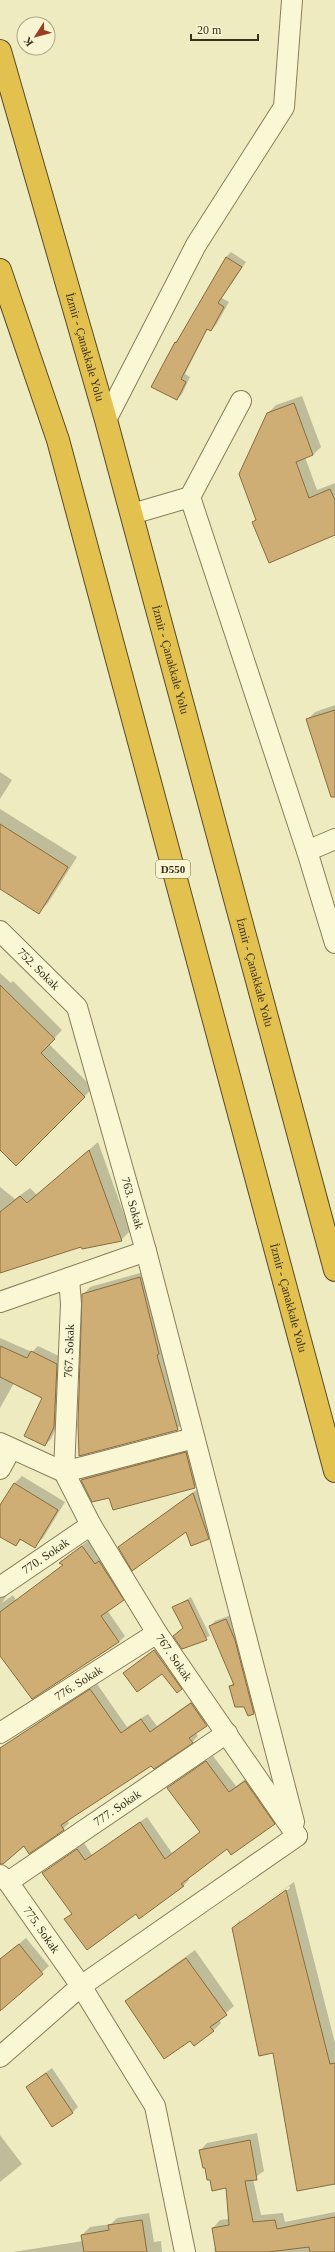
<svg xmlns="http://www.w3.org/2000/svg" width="335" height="2252" viewBox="0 0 335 2252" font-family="Georgia,serif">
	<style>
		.shadow { fill: #0003 }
		.building { fill: #cfae76; stroke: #896c3d }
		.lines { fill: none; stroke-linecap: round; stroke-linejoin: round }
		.street-casing { stroke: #897d58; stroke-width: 22 }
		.highway-casing { stroke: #57492d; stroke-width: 24 }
		.street { stroke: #faf7d5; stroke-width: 20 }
		.highway { stroke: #e2c14f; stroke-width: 22 }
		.labels { text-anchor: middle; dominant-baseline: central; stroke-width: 3; stroke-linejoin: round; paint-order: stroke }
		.shield { fill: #f6f4d1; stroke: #726b53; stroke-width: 1 }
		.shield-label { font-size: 11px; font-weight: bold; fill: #39301d }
		.street-label { font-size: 12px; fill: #39301d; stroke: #f6f4d1 }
	</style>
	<rect width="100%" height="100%" fill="#efebc1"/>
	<g class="shadow">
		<path d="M 231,252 L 246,262 L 222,298 L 229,302 L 216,325 L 211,330 L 208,328 L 185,374 L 190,377 L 182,394 L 177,399 L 153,386 L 175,342 L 181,337 L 226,257 Z"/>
		<path d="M 302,396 L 321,447 L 313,455 L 305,457 L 317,490 L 335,483 L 335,534 L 253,522 L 256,519 L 268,413 L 276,405 Z"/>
		<path d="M 335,705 L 335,796 L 332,797 L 307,720 L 315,712 Z"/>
		<path d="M 0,772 L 12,780 L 0,799 Z"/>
		<path d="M 0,809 L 77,857 L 48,903 L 39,912 L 0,888 Z"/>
		<path d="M 0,973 L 11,983 L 13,981 L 62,1030 L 49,1044 L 93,1088 L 16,1164 L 0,1148 Z"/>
		<path d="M 98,1142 L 130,1231 L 121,1240 L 81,1246 L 0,1272 L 0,1187 L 15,1199 L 30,1188 L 37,1195 Z"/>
		<path d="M 147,1271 L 184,1422 L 177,1429 L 83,1295 L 90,1287 Z"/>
		<path d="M 0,1338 L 32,1352 L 38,1346 L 63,1358 L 60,1420 L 51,1439 L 45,1445 L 44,1398 L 14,1383 L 0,1408 Z"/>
		<path d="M 191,1447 L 200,1482 L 194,1487 L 93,1500 L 82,1480 L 87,1474 Z"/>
		<path d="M 22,1476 L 65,1502 L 43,1538 L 34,1546 L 22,1539 L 16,1545 L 0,1536 L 0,1507 L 14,1484 Z"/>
		<path d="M 199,1488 L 214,1533 L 208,1539 L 186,1530 L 119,1547 Z"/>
		<path d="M 88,1541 L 129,1593 L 107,1610 L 125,1636 L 119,1642 L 0,1654 L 0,1590 L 9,1592 L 2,1603 L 13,1595 L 16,1600 L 19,1599 L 64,1565 L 60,1562 Z"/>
		<path d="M 191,1597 L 210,1636 L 182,1648 L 184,1628 L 174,1607 Z"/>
		<path d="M 231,1615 L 259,1708 L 254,1713 L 244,1706 L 230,1686 L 234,1682 L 210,1626 L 215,1621 Z"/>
		<path d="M 161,1644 L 187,1682 L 181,1688 L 162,1672 L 124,1673 Z"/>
		<path d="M 97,1684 L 127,1727 L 148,1714 L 157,1726 L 198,1697 L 212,1719 L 195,1732 L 198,1736 L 192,1742 L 152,1764 L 67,1820 L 69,1823 L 63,1829 L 24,1845 L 0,1850 L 0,1748 Z"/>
		<path d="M 213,1756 L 236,1786 L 251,1775 L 281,1817 L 274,1824 L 227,1847 L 188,1878 L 189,1880 L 183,1886 L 136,1913 L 66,1919 L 72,1913 L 44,1873 L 84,1843 L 92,1855 L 147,1817 L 172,1853 L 200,1832 L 169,1788 Z"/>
		<path d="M 294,1882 L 335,2043 L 335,2182 L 274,2052 L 233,1928 L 240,1920 L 240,1923 L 290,1888 L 289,1886 L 240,1920 Z"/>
		<path d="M 26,1938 L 49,1966 L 0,2010 L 0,1959 Z"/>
		<path d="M 195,1950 L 234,2006 L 219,2019 L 221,2023 L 213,2031 L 127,2001 L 135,1993 Z"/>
		<path d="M 52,2068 L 78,2107 L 72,2113 L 27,2087 Z"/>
		<path d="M 257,2133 L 264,2171 L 253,2179 L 261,2215 L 283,2213 L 285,2222 L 335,2212 L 335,2252 L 215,2252 L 214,2249 L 216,2246 L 213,2228 L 220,2220 L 229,2219 L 227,2187 L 211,2179 L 200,2151 L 207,2143 Z"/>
		<path d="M 0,2135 L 22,2164 L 0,2182 Z"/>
		<path d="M 149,2213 L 154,2242 L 161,2241 L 162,2252 L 13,2252 L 83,2241 L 82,2235 L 90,2227 L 111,2224 L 117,2218 Z"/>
	</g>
	<g class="building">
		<path d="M 226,257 L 242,267 L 218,303 L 224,307 L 211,331 L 207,329 L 181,379 L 186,382 L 177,400 L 151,387 L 175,342 L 176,343 Z"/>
		<path d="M 294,403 L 313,455 L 296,462 L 309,498 L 330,489 L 335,500 L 335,535 L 269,563 L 252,522 L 256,520 L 239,474 L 267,413 Z"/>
		<path d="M 335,710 L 335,797 L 331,797 L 306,719 Z"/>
		<path d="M 0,824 L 68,867 L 39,914 L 0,889 Z"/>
		<path d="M 0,985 L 55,1039 L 41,1053 L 85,1097 L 16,1166 L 0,1150 Z"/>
		<path d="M 89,1150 L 122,1241 L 82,1249 L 81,1247 L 0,1273 L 0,1212 L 20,1196 L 27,1203 Z"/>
		<path d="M 140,1277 L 159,1354 L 157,1355 L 178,1430 L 79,1456 L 78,1424 L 82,1294 Z"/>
		<path d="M 0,1346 L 27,1358 L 31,1351 L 57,1364 L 54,1427 L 45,1446 L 24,1436 L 42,1398 L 0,1377 Z"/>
		<path d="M 186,1452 L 195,1488 L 113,1510 L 109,1498 L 92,1502 L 81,1480 Z"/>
		<path d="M 14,1483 L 58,1510 L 35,1548 L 20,1539 L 16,1546 L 0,1537 L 0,1505 Z"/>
		<path d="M 193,1493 L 209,1539 L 191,1546 L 186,1532 L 132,1571 L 118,1547 Z"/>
		<path d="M 82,1546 L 95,1564 L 99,1561 L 124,1600 L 101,1616 L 119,1642 L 32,1699 L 0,1656 L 0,1612 L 63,1565 L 59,1563 Z"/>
		<path d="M 188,1600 L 207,1640 L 182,1649 L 173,1636 L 183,1628 L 172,1607 Z"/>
		<path d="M 226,1619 L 235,1640 L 254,1714 L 248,1716 L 244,1707 L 235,1707 L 229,1686 L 234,1685 L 209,1626 Z"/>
		<path d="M 154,1650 L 182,1689 L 177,1693 L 162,1674 L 137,1692 L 123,1673 Z"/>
		<path d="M 90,1689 L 121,1733 L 141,1719 L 150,1732 L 191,1703 L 207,1726 L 189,1738 L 193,1743 L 154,1769 L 151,1766 L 61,1825 L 64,1830 L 29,1854 L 24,1846 L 3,1864 L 0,1864 L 0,1748 Z"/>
		<path d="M 206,1761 L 229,1792 L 245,1781 L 275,1824 L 231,1855 L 227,1849 L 181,1884 L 184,1886 L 139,1919 L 136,1914 L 87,1950 L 64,1919 L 72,1914 L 42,1873 L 77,1849 L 85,1860 L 140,1822 L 165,1859 L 200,1832 L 167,1788 Z"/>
		<path d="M 286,1890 L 330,2064 L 335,2063 L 335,2184 L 297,2191 L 273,2053 L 259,2056 L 232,1928 Z"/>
		<path d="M 19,1944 L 43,1974 L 0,2011 L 0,1959 Z"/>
		<path d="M 186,1958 L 227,2015 L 210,2027 L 214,2031 L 194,2046 L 190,2041 L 164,2059 L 125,2001 Z"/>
		<path d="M 46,2073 L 73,2113 L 52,2127 L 26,2087 Z"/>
		<path d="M 250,2140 L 257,2180 L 245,2181 L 253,2222 L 275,2220 L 277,2229 L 335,2217 L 335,2252 L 310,2252 L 309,2247 L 268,2252 L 216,2252 L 212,2228 L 229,2225 L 226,2188 L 212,2191 L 210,2180 L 207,2180 L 205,2168 L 203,2168 L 199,2150 Z"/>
		<path d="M 142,2220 L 147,2252 L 84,2252 L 81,2235 L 109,2230 L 108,2225 Z"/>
	</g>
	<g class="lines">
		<defs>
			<g id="street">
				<path d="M 106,420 L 196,245 L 284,107 L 292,0"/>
				<path d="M 190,497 L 241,401"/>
				<path d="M 132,514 L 190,497 L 307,851 L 335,943"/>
				<path d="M 307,851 L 335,839"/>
				<path id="s1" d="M 0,931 L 77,1007 L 146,1251 L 0,1302"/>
				<path d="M 146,1251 L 294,1822"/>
				<path id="s2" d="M 69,1278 L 71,1304 L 64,1472 L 91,1525 L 157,1633 L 297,1836"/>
				<path d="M 0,1443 L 64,1472 L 194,1438"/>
				<path d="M 0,1469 L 11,1449"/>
				<path id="s3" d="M 0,1587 L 91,1525"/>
				<path id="s4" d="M 0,1733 L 157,1633"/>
				<path id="s5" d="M 0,1875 L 8,1882 L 81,1986 L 155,2106 L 185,2252"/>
				<path id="s6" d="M 8,1882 L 227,1733"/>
				<path d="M 0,2057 L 81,1986 L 297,1836"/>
			</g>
			<g id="highway">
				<path id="s7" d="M 0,51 L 106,420 L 335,1270"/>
				<path id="s8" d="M 0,270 L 58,440 L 335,1471"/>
			</g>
		</defs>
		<use href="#street" class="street-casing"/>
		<use href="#highway" class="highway-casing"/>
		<use href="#street" class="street"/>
		<use href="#highway" class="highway"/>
	</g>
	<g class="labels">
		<rect class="shield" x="156" y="860" width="34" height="18" rx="3"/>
		<g class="shield-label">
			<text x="173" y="869">D550</text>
		</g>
		<g class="street-label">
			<text stroke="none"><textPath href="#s7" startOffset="308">İzmir - Çanakkale Yolu</textPath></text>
			<text stroke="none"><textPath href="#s7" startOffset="632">İzmir - Çanakkale Yolu</textPath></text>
			<text stroke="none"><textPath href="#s1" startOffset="54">752. Sokak</textPath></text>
			<text stroke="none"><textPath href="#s7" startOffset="956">İzmir - Çanakkale Yolu</textPath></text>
			<text stroke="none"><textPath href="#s1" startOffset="312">763. Sokak</textPath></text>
			<text stroke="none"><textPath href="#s8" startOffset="1068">İzmir - Çanakkale Yolu</textPath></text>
			<text transform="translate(69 1351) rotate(-88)">767. Sokak</text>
			<text stroke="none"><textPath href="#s3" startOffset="55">770. Sokak</textPath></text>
			<text stroke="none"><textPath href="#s2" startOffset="410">767. Sokak</textPath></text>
			<text stroke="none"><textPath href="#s4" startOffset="93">776. Sokak</textPath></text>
			<text stroke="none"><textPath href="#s6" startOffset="132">777. Sokak</textPath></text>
			<text stroke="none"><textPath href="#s5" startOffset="69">775. Sokak</textPath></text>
		</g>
	</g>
	<g transform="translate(36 36) rotate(234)"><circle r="19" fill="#f6f4d1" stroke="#aaa689"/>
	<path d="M0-3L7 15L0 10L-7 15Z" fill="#9a3f26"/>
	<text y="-6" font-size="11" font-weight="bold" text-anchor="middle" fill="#39301d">K</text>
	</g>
	<path d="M191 34v6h67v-6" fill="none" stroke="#39301d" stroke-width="2"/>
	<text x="197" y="34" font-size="12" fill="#39301d" stroke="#f6f4d1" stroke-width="3" paint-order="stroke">20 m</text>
</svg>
